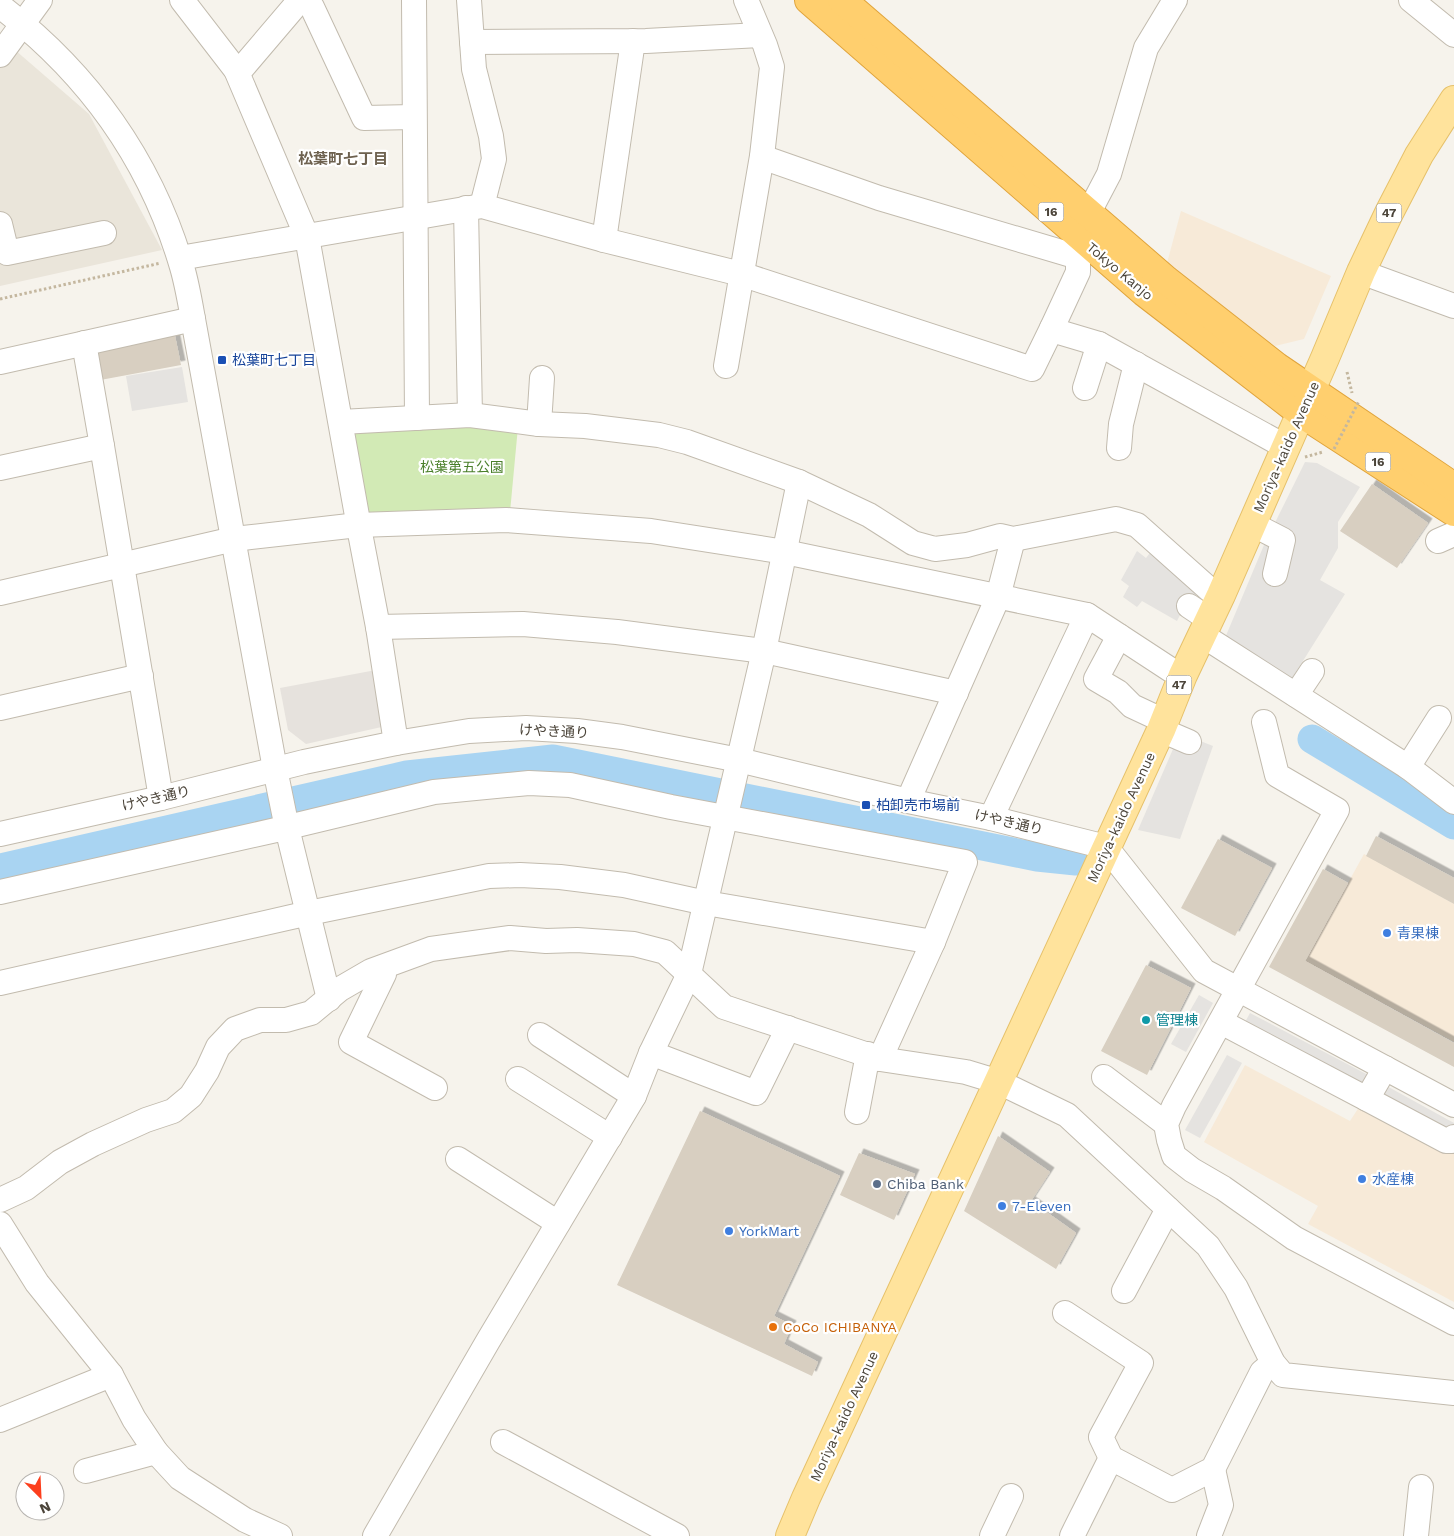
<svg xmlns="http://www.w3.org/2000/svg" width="1454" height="1536" viewBox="0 0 1454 1536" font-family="'Work Sans','Noto Sans JP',sans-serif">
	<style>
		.residential { fill: #eae5da }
		.commercial { fill: #f7ead8 }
		.industrial { fill: #e6e2dd }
		.green { fill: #d2eab5 }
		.parking { fill: #e5e3e0 }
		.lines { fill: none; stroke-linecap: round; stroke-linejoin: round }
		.river { stroke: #a9d4f2; stroke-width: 29 }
		.building { fill: #d8cfc1; filter: url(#shadow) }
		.minor-casing { stroke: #c2bbae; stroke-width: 26 }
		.major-casing { stroke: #e6c16a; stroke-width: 30 }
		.highway-casing { stroke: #e0a43c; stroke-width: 30 }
		.path { stroke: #c4b79f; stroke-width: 3; stroke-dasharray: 2.5 2.5; stroke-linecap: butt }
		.minor { stroke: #fff; stroke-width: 24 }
		.major { stroke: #ffe39c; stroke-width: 28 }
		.highway { stroke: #ffcf6e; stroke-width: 28 }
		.path-bridge { stroke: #c4b79f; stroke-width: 3; stroke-dasharray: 2.5 2.5; stroke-linecap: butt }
		.transit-dot { fill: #1a4fb4; stroke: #fff; stroke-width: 2 }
		.shop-dot { fill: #3f7fe0; stroke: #fff; stroke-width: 2 }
		.culture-dot { fill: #0f9aa8; stroke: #fff; stroke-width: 2 }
		.service-dot { fill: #5c6f8a; stroke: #fff; stroke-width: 2 }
		.food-dot { fill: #e8710a; stroke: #fff; stroke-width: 2 }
		.labels { text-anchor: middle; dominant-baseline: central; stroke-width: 4.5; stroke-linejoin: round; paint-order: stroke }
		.shield { fill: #fff; stroke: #817c74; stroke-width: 1 }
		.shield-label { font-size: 12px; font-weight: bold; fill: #4b4439 }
		.street-label { font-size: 14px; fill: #4b4439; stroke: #fff }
		.transit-label { font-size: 14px; fill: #164399; stroke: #fff; text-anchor: start }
		.park-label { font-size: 14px; fill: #4a7f2a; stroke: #fff }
		.shop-label { font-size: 14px; fill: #366cbe; stroke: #fff; text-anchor: start }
		.culture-label { font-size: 14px; fill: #0d838f; stroke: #fff; text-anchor: start }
		.service-label { font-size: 14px; fill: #4e5e75; stroke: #fff; text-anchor: start }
		.food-label { font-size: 14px; fill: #c56008; stroke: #fff; text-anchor: start }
		.neighbourhood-label { font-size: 15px; font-weight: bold; fill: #6e6250; stroke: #fff }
	</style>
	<defs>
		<filter id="shadow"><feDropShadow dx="4.5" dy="-4.5" stdDeviation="0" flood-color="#0004"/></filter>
	</defs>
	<rect width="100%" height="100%" fill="#f6f3ec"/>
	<path class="residential" d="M 0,37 L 89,114 L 162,250 L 0,286 Z"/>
	<g class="commercial">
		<path d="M 1181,211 L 1331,276 L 1304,339 L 1275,346 L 1167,263 Z"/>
		<path d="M 1364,854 L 1454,904 L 1454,1042 L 1305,961 Z"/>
		<path d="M 1245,1065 L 1350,1121 L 1361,1104 L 1454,1152 L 1454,1302 L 1308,1224 L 1318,1206 L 1204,1142 Z"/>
	</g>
	<path class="industrial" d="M 376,670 L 386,726 L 306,744 L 288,730 L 280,688 Z"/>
	<path class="green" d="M 475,421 L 518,427 L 510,512 L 372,517 L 365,512 L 352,434 L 356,427 Z"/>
	<g class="parking">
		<path d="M 182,367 L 188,402 L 132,411 L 126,376 Z"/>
		<path d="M 1305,462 L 1317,463 L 1360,487 L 1338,522 L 1338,548 L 1320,580 L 1345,594 L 1291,680 L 1225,638 L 1264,545 Z"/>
		<path d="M 1153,549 L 1198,589 L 1187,616 L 1181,613 L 1177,621 L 1142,601 L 1137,607 L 1123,597 L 1129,586 L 1121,580 L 1137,551 L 1146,558 Z"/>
		<path d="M 1180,733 L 1213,746 L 1180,839 L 1138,830 Z"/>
		<path d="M 1199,995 L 1213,1003 L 1186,1052 L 1171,1044 Z"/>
		<path d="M 1250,1013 L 1372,1077 L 1366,1088 L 1244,1024 Z"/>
		<path d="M 1227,1055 L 1242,1063 L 1200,1138 L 1185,1130 Z"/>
		<path d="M 1383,1084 L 1454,1123 L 1454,1127 L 1450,1135 L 1377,1095 Z"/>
	</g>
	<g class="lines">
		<g class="river">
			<path d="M 1312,739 L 1454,825"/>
			<path d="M 0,868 L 407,775 L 553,759 L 1037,857 L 1076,861"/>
		</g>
	</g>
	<g class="building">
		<path d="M 174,331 L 181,365 L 95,381 L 89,347 Z"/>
		<path d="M 1372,484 L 1428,523 L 1397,568 L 1340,531 Z"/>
		<path d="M 1376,836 L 1454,878 L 1454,904 L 1366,856 Z"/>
		<path d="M 1218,839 L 1272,868 L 1235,936 L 1181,908 Z"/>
		<path d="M 1323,869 L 1348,883 L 1305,961 L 1454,1043 L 1454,1067 L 1269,967 Z"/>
		<path d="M 1146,965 L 1191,988 L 1147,1075 L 1101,1051 Z"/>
		<path d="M 700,1111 L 840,1176 L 774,1316 L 792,1325 L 784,1344 L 818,1362 L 812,1376 L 617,1285 Z"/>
		<path d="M 998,1136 L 1050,1172 L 1031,1201 L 1076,1233 L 1056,1269 L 964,1211 Z"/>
		<path d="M 859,1153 L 915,1174 L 894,1220 L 840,1195 Z"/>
	</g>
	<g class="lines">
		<defs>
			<g id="minor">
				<path d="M 182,0 L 236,70 L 307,237 L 361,538 L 378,627 L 396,743"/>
				<path d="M 306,0 L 312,7 L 364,118 L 414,117"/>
				<path d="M 414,0 L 417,418"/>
				<path d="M 469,0 L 474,69 L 491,136 L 494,159 L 482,206"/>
				<path d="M 1411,0 L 1454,35"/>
				<path d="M 0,6 C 88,73 151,161 182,267 C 187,284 190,302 193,319 L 275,769 L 287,828 L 329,999"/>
				<path d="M 472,42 L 646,41 L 760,35"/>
				<path d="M 0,55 L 40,0"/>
				<path d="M 236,70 L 243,67 L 300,0"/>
				<path d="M 762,157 L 879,198 L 1078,257"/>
				<path d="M 466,208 L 470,415"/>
				<path d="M 1088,214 L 1109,174 L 1146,48 L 1175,0"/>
				<path d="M 0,224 L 7,253 L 104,233"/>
				<path d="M 604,240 L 633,41"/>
				<path d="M 180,258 L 482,206 L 604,240 L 741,274 L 1032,369 L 1052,328 L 1062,333 L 1099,344 L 1286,447"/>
				<path d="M 1361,272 L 1454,306"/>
				<path d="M 1052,328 L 1078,272 L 1078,257 L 1088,245"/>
				<path d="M 84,343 L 102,446"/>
				<path d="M 0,362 L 193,319"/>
				<path d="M 726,366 L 762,156 L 772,67 L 765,45 L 746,0"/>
				<path d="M 1085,388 L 1099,344"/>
				<path d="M 341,422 L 470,415 L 539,424 L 585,426 L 659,435 L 687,442 L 799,482 L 869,515 L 913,543 L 935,549 L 967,545 L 1000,536 L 1013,539 L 1116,519 L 1137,525 L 1210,590 L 1221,595"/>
				<path d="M 539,424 L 542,378"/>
				<path d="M 1119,448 L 1121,424 L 1136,364"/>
				<path d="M 0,468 L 102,446 L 161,798"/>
				<path d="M 1252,524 L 1283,540 L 1275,574"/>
				<path d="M 1438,541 L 1454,534"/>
				<path d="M 0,593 L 234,539 L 358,525 L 506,520 L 651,531 L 785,552 L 1087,615 L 1171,670 L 1183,675"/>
				<path d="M 1189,606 L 1198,612 L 1211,617"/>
				<path d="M 378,627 L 523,624 L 617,632 L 764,651 L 956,693"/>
				<path d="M 1202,635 L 1408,767 L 1454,802"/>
				<path d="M 1119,636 L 1096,679 L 1118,692 L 1132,706 L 1164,721"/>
				<path d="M 1296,695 L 1312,671"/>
				<path d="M 0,708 L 141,676"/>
				<path d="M 1264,722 L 1277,775 L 1337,810 L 1174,1106 L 1166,1124 L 1169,1140 L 1174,1156 L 1192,1170 L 1223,1188 L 1294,1238 L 1454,1323"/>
				<path d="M 1161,730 L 1189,742"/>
				<path d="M 1408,767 L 1439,718"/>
				<path d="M 908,801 L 998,597 L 1013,539"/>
				<path d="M 991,818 L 1087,615"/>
				<path d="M 0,834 L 161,798 L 304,762 L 396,743 L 469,731 L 526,728 L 577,731 L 622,737 L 739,760 L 908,801 L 991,818 L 1106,847 L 1204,971 L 1454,1105"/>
				<path d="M 0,892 L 276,830 L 434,792 L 529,783 L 570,785 L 671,807 L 965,862 L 933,942 L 880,1059"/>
				<path d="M 381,968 L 384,974 L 351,1042 L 435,1088"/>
				<path d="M 0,983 L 309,913 L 489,876 L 520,875 L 560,877 L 624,885 L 706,903 L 933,942"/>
				<path d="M 1221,1022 L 1367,1099 L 1385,1068"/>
				<path d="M 540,1035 L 634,1096"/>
				<path d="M 651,1053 L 756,1093 L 788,1028"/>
				<path d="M 1104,1077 L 1166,1124"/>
				<path d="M 518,1079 L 610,1137"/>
				<path d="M 1367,1099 L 1446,1141 L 1452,1141 L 1454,1137"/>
				<path d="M 857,1112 L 868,1054"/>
				<path d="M 458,1159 L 558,1223"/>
				<path d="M 0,1200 L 26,1188 L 60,1162 L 93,1144 L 146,1120 L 173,1111 L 191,1096 L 207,1071 L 218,1047 L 235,1029 L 260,1020 L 286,1020 L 311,1013 L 340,989 L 371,971 L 431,949 L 510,938 L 546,941 L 577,940 L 634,944 L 665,952 L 724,1007 L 880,1059 L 966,1072 L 999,1082 L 1067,1115 L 1208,1246 L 1236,1288 L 1273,1363 L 1283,1375 L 1454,1393"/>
				<path d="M 0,1224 L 37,1283 L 111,1375 L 134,1419 L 156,1452 L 180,1478 L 245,1520 L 280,1536"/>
				<path d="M 1124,1291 L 1168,1209"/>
				<path d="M 1065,1313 L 1141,1363 L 1101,1437 L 1111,1458 L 1172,1490 L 1213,1469 L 1262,1372 L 1273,1363"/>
				<path d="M 0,1420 L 111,1375"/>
				<path d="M 503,1442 L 677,1536"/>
				<path d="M 86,1471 L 156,1452"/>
				<path d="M 375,1536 L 488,1341 L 634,1096 L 651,1053 L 689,974 L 764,651 L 799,482"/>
				<path d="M 992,1536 L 1011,1496"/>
				<path d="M 1072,1536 L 1111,1458"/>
				<path d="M 1209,1536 L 1221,1505 L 1213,1469"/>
				<path d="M 1416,1536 L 1421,1487"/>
			</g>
			<path id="major" d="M 790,1536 L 806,1498 L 1161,730 L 1183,675 L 1221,595 L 1325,358 L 1361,272 L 1389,213 L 1419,155 L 1454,100"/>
			<g id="highway">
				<path d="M 809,0 L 1144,292 L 1301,413 L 1454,512"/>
				<path d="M 842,0 L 1166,280 L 1277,367 L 1454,487"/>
			</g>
		</defs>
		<use href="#minor" class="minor-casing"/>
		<use href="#major" class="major-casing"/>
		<use href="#highway" class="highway-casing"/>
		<g class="path">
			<path d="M 0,299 L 161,263"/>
			<path d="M 1347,372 L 1352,393"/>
			<path d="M 1305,457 L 1323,452"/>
		</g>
		<use href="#minor" class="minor"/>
		<use href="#major" class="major"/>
		<use href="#highway" class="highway"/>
		<path class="path-bridge" d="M 1334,449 L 1359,401"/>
	</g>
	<g class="transit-dot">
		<rect x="217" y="355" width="10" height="10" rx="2.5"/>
		<rect x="861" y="800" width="10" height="10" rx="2.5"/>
	</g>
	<g class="shop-dot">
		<circle cx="1387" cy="933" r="5"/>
		<circle cx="1362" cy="1179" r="5"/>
		<circle cx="1002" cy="1206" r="5"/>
		<circle cx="729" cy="1231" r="5"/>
	</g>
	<circle class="culture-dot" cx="1146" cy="1020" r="5"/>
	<circle class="service-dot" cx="877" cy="1184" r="5"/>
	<circle class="food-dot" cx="773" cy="1327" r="5"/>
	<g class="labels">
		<g class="shield">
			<rect x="1038.5" y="202.5" width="25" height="19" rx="4"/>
			<rect x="1376.5" y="203.5" width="25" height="19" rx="4"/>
			<rect x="1365.5" y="452.5" width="25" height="19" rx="4"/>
			<rect x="1166.5" y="675.5" width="25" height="19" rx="4"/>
		</g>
		<g class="shield-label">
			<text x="1051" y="212">16</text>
			<text x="1389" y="213">47</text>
			<text x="1378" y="462">16</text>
			<text x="1179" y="685">47</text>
		</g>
		<g class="street-label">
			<text transform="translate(1120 271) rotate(40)">Tokyo Kanjo</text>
			<text transform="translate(1286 447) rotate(-66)">Moriya-kaido Avenue</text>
			<text transform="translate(554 731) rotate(3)">けやき通り</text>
			<text transform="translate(156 798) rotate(-13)">けやき通り</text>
			<text transform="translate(1121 817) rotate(-65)">Moriya-kaido Avenue</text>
			<text transform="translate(1009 822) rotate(13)">けやき通り</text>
			<text transform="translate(844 1416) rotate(-65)">Moriya-kaido Avenue</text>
		</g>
		<g class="transit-label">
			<text x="232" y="360">松葉町七丁目</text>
			<text x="876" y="805">柏卸売市場前</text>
		</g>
		<g class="park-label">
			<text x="462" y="467">松葉第五公園</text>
		</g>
		<g class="shop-label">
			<text x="1397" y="933">青果棟</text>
			<text x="1372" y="1179">水産棟</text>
			<text x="1012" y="1206">7-Eleven</text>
			<text x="739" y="1231">YorkMart</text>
		</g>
		<g class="culture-label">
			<text x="1156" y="1020">管理棟</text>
		</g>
		<g class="service-label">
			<text x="887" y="1184">Chiba Bank</text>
		</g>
		<g class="food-label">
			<text x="783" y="1327">CoCo ICHIBANYA</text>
		</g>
		<g class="neighbourhood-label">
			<text x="343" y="159">松葉町七丁目</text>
		</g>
	</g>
	<g transform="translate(40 1496) rotate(156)"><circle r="24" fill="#ffffff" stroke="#b7b4b0"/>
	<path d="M0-4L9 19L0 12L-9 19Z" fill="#fc3f1d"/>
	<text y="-8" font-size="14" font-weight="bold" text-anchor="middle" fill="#4b4439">N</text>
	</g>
</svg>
